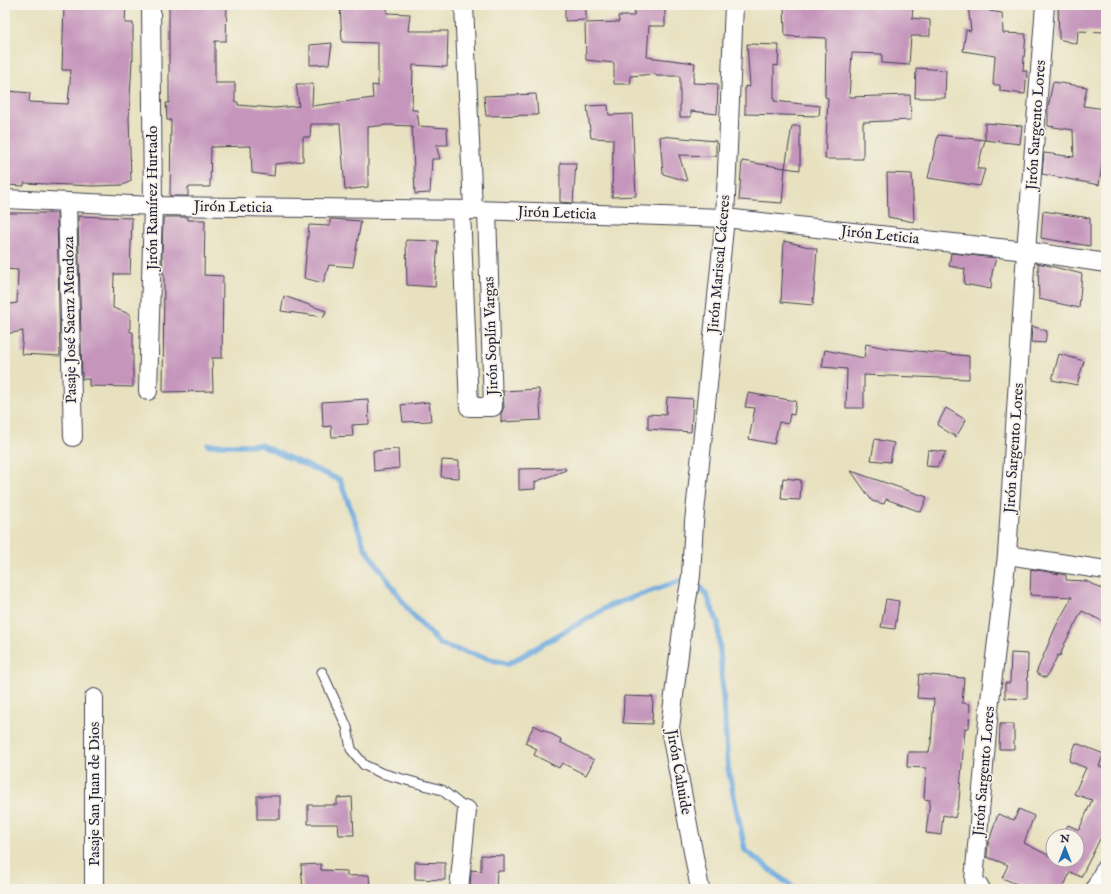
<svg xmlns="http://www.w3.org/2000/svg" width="1111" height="894" viewBox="0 0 1111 894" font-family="'IM FELL English',serif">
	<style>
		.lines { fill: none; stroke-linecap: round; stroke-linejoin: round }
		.stream { stroke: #6eaadf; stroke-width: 5.5 }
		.building { fill: #c595bc }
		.service-casing { stroke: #403f4f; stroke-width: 11 }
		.minor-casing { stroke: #403f4f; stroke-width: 20 }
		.service { stroke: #fff; stroke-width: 9 }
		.minor { stroke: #fff; stroke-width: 18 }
		.labels { text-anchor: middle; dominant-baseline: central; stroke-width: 3.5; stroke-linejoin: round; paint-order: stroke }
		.street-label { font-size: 15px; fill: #22223b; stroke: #f7f3e8 }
	</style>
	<rect width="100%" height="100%" fill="#f7f3e8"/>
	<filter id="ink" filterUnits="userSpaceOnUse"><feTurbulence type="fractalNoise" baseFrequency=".025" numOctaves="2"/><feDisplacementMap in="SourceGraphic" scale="8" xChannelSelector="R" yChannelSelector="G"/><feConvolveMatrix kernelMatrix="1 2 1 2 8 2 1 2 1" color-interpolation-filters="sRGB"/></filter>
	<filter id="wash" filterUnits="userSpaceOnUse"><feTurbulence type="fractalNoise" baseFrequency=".012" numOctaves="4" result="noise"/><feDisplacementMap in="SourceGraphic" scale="16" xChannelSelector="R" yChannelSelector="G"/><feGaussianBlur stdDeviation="0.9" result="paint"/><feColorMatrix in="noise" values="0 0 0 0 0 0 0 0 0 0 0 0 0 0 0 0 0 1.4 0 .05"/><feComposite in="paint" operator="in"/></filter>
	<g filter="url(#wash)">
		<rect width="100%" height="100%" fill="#e7e1bf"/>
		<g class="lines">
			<g class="stream">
				<path d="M 208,445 L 260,445 L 340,480 L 365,548 L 410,612 L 441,645 L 508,664 L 611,605 L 688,578"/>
				<path d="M 695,580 L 707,596 L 718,623 L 728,768 L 745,850 L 795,889"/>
			</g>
		</g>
		<g id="blocks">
			<g class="building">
				<path d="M 64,5 L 126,5 L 125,23 L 133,23 L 133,60 L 132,60 L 129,118 L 131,181 L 123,185 L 93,186 L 24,183 L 24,186 L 5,185 L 5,129 L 9,91 L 30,93 L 29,102 L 68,104 L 71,70 L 62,70 Z"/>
				<path d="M 169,5 L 227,5 L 226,41 L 215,41 L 215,83 L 235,83 L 235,102 L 238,102 L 238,105 L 273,108 L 299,106 L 296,84 L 313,84 L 312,106 L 373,98 L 372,85 L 378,86 L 378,43 L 342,42 L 340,5 L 387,5 L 387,13 L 410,14 L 408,31 L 448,31 L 447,67 L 413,65 L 412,110 L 417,110 L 419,126 L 447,128 L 448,145 L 436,145 L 440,159 L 432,159 L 430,193 L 415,194 L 412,126 L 387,125 L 368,127 L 368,187 L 345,190 L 340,124 L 311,124 L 310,137 L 303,137 L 303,161 L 275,164 L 274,176 L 252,173 L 251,146 L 211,147 L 210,187 L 188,187 L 188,196 L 170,196 L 171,120 L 167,120 L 166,103 L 169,103 Z"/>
				<path d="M 565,5 L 586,5 L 586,20 L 565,21 Z"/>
				<path d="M 635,5 L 665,5 L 665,26 L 649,26 L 647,57 L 695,63 L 693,83 L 718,84 L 717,114 L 691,111 L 691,117 L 680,117 L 680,76 L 656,76 L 656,74 L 630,76 L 631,84 L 614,84 L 614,63 L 586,60 L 585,23 L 619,22 L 618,16 L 634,16 Z"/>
				<path d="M 784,5 L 913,5 L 912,18 L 930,20 L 930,36 L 911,36 L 909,65 L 882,63 L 882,54 L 852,53 L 849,97 L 910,95 L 911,120 L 863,122 L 863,159 L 825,159 L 828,98 L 825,97 L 826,38 L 785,36 Z"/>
				<path d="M 968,5 L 987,5 L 989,11 L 1002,13 L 1003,33 L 1026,34 L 1023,71 L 1027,71 L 1025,94 L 1000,91 L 1000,85 L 993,85 L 995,56 L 963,51 L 966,30 L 971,31 Z"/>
				<path d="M 1058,5 L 1106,5 L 1106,32 L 1078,31 L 1077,44 L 1059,39 Z"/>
				<path d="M 332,43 L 329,64 L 310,65 L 310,45 Z"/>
				<path d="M 747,44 L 779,45 L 778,66 L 774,65 L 774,101 L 820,106 L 819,116 L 745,114 L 745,86 L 750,87 Z"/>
				<path d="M 916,68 L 946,70 L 945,98 L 915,98 Z"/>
				<path d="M 1053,82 L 1087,87 L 1083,106 L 1106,109 L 1106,135 L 1099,185 L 1042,174 L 1044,153 L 1074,157 L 1073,130 L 1048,126 L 1048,107 Z"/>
				<path d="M 536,94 L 538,115 L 486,116 L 484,96 Z"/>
				<path d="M 608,105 L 609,115 L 632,114 L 636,196 L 612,197 L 613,139 L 591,138 L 587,106 Z"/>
				<path d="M 985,123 L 1022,126 L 1020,144 L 985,140 Z"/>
				<path d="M 792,126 L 800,126 L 800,170 L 785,168 Z"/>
				<path d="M 938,135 L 985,140 L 977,169 L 985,169 L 980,186 L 928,178 Z"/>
				<path d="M 660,136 L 716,141 L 716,156 L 679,155 L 687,181 L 663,174 Z"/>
				<path d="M 742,161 L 785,168 L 782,203 L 739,200 Z"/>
				<path d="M 560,163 L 576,163 L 573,203 L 560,202 Z"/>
				<path d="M 887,173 L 912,174 L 914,222 L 888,217 Z"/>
				<path d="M 1043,211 L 1090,218 L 1090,246 L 1041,238 Z"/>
				<path d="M 5,213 L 57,213 L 60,356 L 21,354 L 23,331 L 5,334 L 5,305 L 17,303 L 18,270 L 5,269 Z"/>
				<path d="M 78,216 L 132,218 L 130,274 L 114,274 L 113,308 L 130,314 L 130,332 L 133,332 L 133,387 L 89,386 L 89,379 L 82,379 Z"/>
				<path d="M 165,217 L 188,217 L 188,220 L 205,220 L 204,275 L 223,276 L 222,358 L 212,358 L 213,391 L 163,392 L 164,274 L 163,274 L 162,256 L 163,218 Z"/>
				<path d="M 330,219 L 361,221 L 353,267 L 329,265 L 323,283 L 304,278 L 309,225 L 330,226 Z"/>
				<path d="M 406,240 L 438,241 L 435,287 L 407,285 Z"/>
				<path d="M 784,241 L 817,249 L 813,305 L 781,302 Z"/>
				<path d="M 951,253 L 996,258 L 992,273 L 991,289 L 964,284 L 965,269 L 949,266 Z"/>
				<path d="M 1038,263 L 1082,274 L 1079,308 L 1039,299 Z"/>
				<path d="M 284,296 L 326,311 L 324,317 L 281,311 Z"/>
				<path d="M 1032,326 L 1047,331 L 1045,343 L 1031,342 Z"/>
				<path d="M 866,344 L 886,348 L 969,356 L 969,379 L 864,375 L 864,408 L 846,408 L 847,369 L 822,367 L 825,350 L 864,358 Z"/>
				<path d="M 1059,354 L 1084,361 L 1077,385 L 1052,380 Z"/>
				<path d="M 539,389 L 541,420 L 501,422 L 501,414 L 504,407 L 503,391 Z"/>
				<path d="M 748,393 L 796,401 L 794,415 L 790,414 L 788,424 L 779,422 L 774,444 L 749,439 L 755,408 L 745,407 Z"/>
				<path d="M 667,397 L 693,399 L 691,432 L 648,429 L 648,414 L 666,415 Z"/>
				<path d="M 368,399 L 369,424 L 352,425 L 353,436 L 332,437 L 331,426 L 323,427 L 322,402 Z"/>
				<path d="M 429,402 L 431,421 L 403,422 L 401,405 Z"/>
				<path d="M 946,408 L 966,420 L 956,437 L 937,425 Z"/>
				<path d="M 875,439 L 894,443 L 890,462 L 871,460 Z"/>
				<path d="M 398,449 L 399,468 L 374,471 L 373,451 Z"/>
				<path d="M 928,450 L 946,452 L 937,467 L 926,466 Z"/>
				<path d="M 442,460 L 459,461 L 459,478 L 441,477 Z"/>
				<path d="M 565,468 L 566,470 L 535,482 L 535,489 L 519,490 L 519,469 Z"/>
				<path d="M 851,471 L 927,497 L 921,512 L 886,499 L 884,504 L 872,501 Z"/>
				<path d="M 783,478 L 801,480 L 800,500 L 781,499 Z"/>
				<path d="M 1031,569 L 1066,575 L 1066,580 L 1086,581 L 1106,591 L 1106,623 L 1082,611 L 1065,643 L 1060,656 L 1058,655 L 1046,678 L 1036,673 L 1056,626 L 1072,597 L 1030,595 Z"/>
				<path d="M 886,599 L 899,601 L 895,629 L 881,627 Z"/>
				<path d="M 1011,653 L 1028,654 L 1027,699 L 1005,698 L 1005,683 L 1010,683 Z"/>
				<path d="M 919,674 L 964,678 L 962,703 L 970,704 L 969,728 L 965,728 L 959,801 L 955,818 L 943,815 L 941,835 L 926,833 L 930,800 L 924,799 L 926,768 L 907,767 L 908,752 L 929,752 L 931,743 L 934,699 L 917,698 Z"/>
				<path d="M 624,696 L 653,697 L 652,724 L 623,723 Z"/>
				<path d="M 1000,724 L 1014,724 L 1014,749 L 999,749 Z"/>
				<path d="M 534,725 L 561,739 L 560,742 L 594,760 L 586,775 L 562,763 L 559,768 L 534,755 L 537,749 L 525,743 Z"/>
				<path d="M 1076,743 L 1104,754 L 1099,766 L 1106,769 L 1106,841 L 1100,839 L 1081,877 L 1070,872 L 1063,889 L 1029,889 L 1002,878 L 1008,865 L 987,857 L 988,844 L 998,814 L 1014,820 L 1019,809 L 1034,816 L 1024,843 L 1052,857 L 1053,855 L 1053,860 L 1077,860 L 1077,836 L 1062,836 L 1068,825 L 1079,830 L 1092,800 L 1074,794 L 1086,768 L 1069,761 Z"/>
				<rect x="257" y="796" width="23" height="23"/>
				<path d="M 352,797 L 354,835 L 339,835 L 338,824 L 308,824 L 308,805 L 337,805 L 337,798 Z"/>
				<path d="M 481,855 L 504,856 L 504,871 L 497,871 L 496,889 L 470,889 L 471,870 L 481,871 Z"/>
				<path d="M 415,862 L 445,863 L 445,880 L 415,879 Z"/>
				<path d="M 321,864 L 321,870 L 347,871 L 347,876 L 369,875 L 370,889 L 303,889 L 301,865 Z"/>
			</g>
		</g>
	</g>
	<g filter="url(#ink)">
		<use href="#blocks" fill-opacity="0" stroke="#403f4f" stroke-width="1"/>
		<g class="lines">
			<defs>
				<path id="service" d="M 322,672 L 347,727 L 351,749 L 364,765 L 381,773 L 442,790 L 467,810"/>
				<g id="minor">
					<path d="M 464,5 L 473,210"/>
					<path d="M 5,199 L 153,206 L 473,210 L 725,218 L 1026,251 L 1106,263"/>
					<path d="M 67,202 L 73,437"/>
					<path d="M 461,210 L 469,407 L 493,407 L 487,211"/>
					<path d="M 148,391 L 153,206 L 151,5"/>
					<path d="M 1007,555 L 1106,570"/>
					<path d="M 94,698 L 94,889"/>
					<path d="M 459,889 L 467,810"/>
					<path d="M 700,889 L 670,728 L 682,630 L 691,576 L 694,522 L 725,218 L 734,5"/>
					<path d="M 981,889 L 974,880 L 989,709 L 1007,555 L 1026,251 L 1045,5"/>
					<path d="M 1095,889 L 1106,867"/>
				</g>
			</defs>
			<use href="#service" class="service-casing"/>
			<use href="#minor" class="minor-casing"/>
			<use href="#service" class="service"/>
			<use href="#minor" class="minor"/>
		</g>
	</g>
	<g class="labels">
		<g class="street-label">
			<text transform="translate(1036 125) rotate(-86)">Jirón Sargento Lores</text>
			<text transform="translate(152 198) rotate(-90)">Jirón Ramírez Hurtado</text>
			<text transform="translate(233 207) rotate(1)">Jirón Leticia</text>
			<text transform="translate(557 213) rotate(2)">Jirón Leticia</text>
			<text transform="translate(880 235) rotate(6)">Jirón Leticia</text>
			<text transform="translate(719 264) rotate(-85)">Jirón Mariscal Cáceres</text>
			<text transform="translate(70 320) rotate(-91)">Pasaje José Saenz Mendoza</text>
			<text transform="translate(491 336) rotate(-92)">Jirón Soplín Vargas</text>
			<text transform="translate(1014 448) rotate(-86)">Jirón Sargento Lores</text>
			<text transform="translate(984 771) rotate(-85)">Jirón Sargento Lores</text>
			<text transform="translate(679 772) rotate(80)">Jirón Cahuide</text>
			<text transform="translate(94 794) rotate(-90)">Pasaje San Juan de Dios</text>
		</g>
	</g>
	<rect width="1111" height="894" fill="none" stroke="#f7f3e8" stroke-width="20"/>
	<g transform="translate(1065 848)"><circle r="19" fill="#f7f3e8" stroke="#a29fa3"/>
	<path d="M0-3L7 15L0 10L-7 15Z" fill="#1f6fb2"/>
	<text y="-6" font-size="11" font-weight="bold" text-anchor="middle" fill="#22223b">N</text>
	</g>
</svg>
